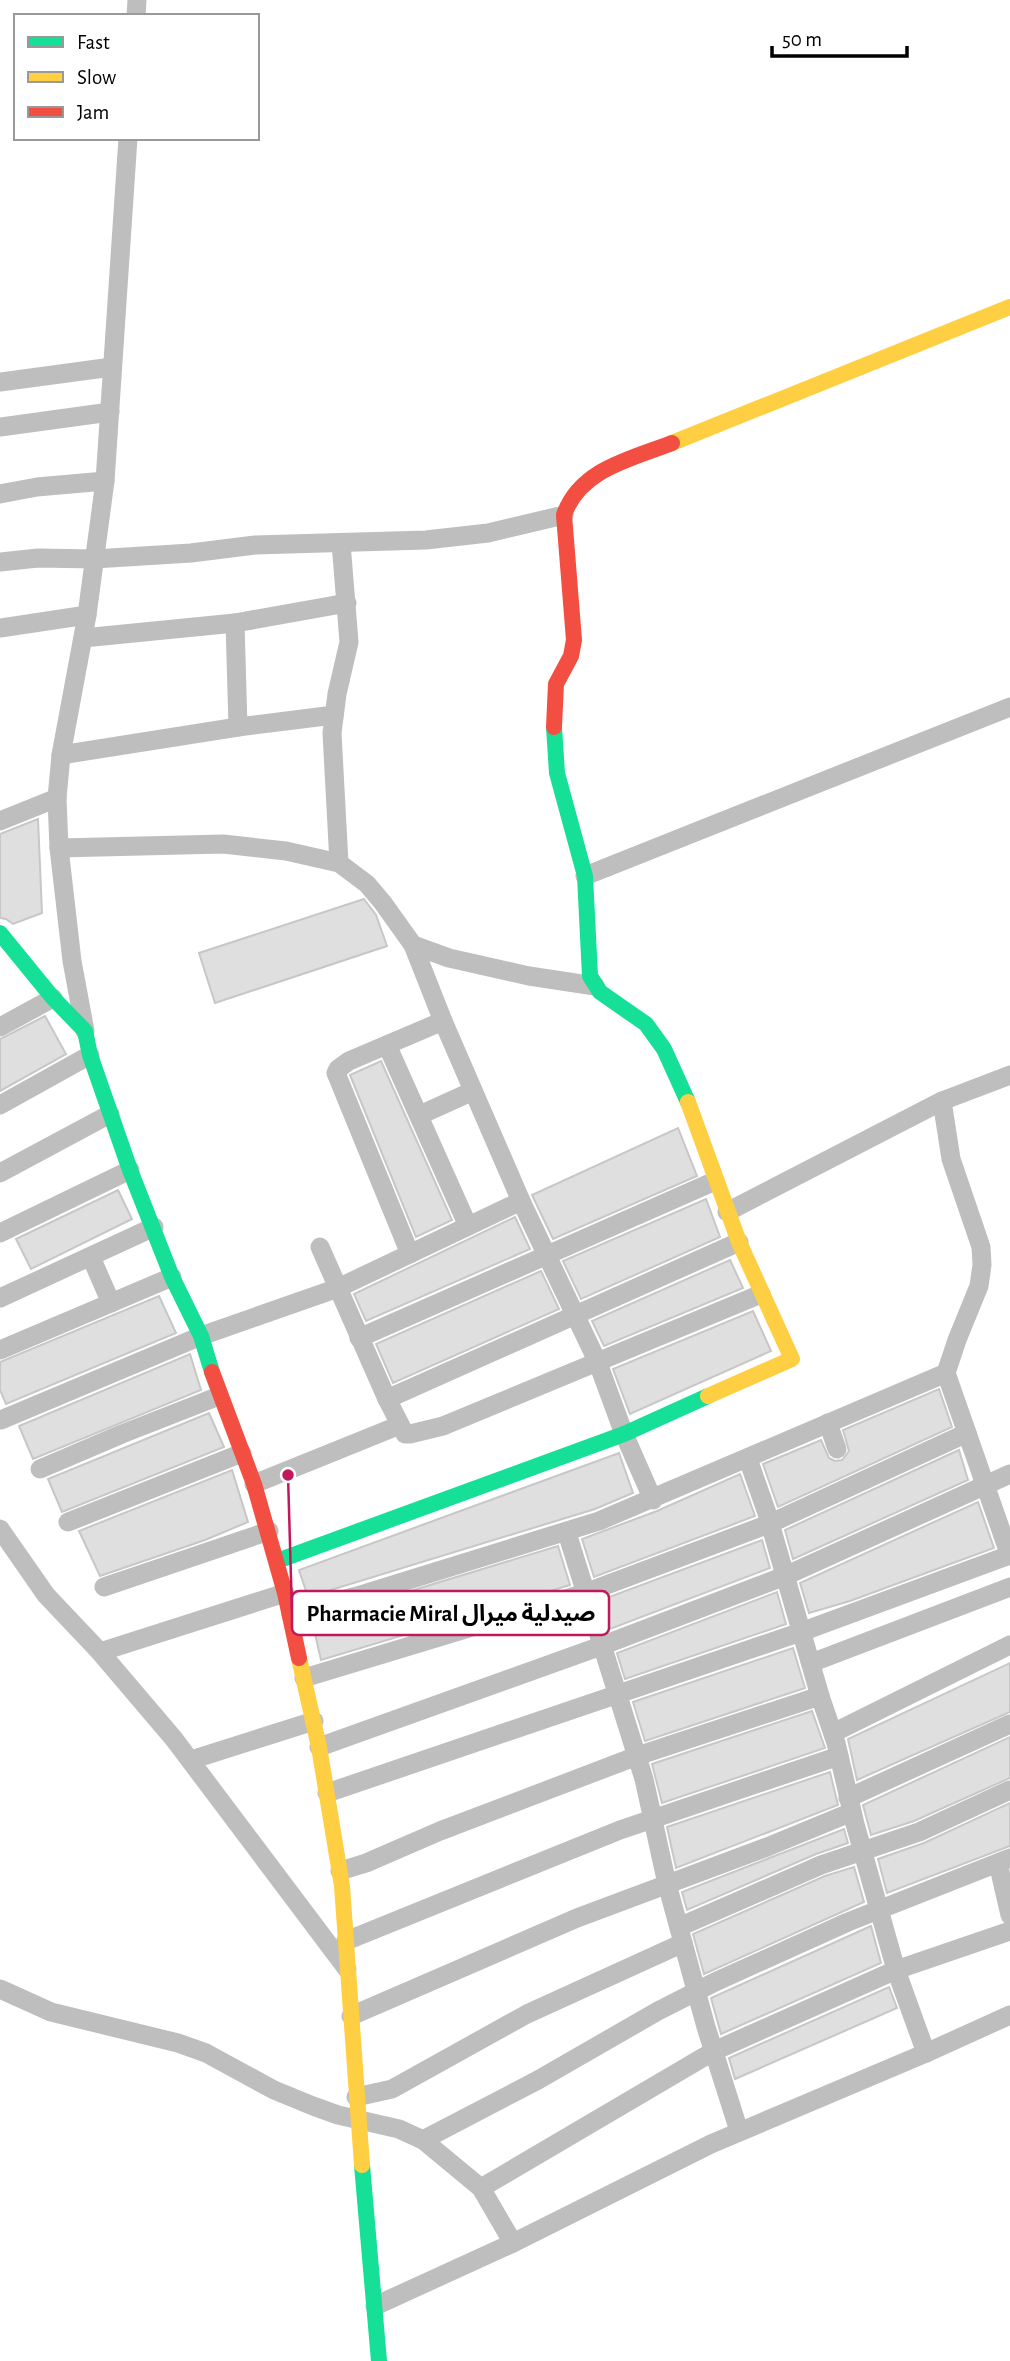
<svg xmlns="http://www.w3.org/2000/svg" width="1010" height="2361" viewBox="0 0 1010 2361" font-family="'Alegreya Sans','Noto Sans Arabic',sans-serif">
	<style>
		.building { fill: #dfdfdf; stroke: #c7c7c7; stroke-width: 2 }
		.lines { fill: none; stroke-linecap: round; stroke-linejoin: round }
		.street { stroke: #bebebe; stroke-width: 19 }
		.fast { stroke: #16e098; stroke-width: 16 }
		.slow { stroke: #ffcf43; stroke-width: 16 }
		.jam { stroke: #f24e42; stroke-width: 16 }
		.leader { fill: none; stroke: #c2185b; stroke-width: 2.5 }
		.callout-dot { fill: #c2185b; stroke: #fff; stroke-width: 2.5 }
		.callout { fill: #fff; stroke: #c2185b; stroke-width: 2.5 }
		.callout-label { font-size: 23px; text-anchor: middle; font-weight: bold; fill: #000 }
	</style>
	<rect width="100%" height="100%" fill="#fff"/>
	<g class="building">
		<path d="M 38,819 L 42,913 L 13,924 L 6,919 L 0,918 L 0,834 Z"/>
		<path d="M 364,899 L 376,915 L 387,946 L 215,1003 L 199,953 Z"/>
		<path d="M 45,1016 L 66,1054 L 0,1091 L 0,1039 Z"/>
		<path d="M 381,1061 L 452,1220 L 416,1237 L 350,1075 Z"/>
		<path d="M 678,1128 L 697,1176 L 553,1239 L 532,1195 Z"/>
		<path d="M 118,1190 L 132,1219 L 31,1269 L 16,1239 Z"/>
		<path d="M 706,1199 L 720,1237 L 581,1299 L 563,1261 Z"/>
		<path d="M 515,1217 L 530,1249 L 366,1321 L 354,1294 Z"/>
		<path d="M 730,1260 L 743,1288 L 604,1346 L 592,1321 Z"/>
		<path d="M 541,1271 L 559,1309 L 393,1383 L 376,1344 Z"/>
		<path d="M 159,1296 L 176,1333 L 6,1404 L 0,1390 L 0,1362 Z"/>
		<path d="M 753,1311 L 771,1351 L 630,1414 L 613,1369 Z"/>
		<path d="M 190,1354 L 201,1390 L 33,1459 L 19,1426 Z"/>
		<path d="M 939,1389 L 952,1427 L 778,1507 L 763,1464 L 821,1440 L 829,1458 L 835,1461 L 842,1460 L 849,1451 L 843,1430 Z"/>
		<path d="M 209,1413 L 224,1447 L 62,1512 L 48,1479 Z"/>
		<path d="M 959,1450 L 968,1480 L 793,1559 L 785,1530 Z"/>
		<path d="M 619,1453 L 633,1493 L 595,1509 L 308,1597 L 299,1570 Z"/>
		<path d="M 232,1470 L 248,1522 L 205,1540 L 100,1576 L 79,1531 Z"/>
		<path d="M 740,1474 L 755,1516 L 594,1577 L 582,1539 L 657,1511 Z"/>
		<path d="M 978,1502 L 994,1548 L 850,1601 L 809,1613 L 800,1583 Z"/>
		<path d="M 762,1540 L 770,1568 L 610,1629 L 601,1600 Z"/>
		<path d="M 558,1546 L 570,1585 L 321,1660 L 312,1621 Z"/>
		<path d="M 777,1592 L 786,1624 L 625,1679 L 617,1653 Z"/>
		<path d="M 793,1648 L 805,1688 L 645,1741 L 633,1702 Z"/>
		<path d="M 1010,1663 L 1010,1712 L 857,1780 L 848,1739 Z"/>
		<path d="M 812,1711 L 825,1748 L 662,1803 L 652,1764 Z"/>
		<path d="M 1010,1737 L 1010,1778 L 914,1821 L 871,1835 L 863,1805 Z"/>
		<path d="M 830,1772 L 838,1805 L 676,1868 L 667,1827 Z"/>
		<path d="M 1010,1803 L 1010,1846 L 887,1893 L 878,1859 L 924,1843 Z"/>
		<path d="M 844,1829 L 848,1843 L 816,1854 L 687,1910 L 682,1892 Z"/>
		<path d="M 854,1867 L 864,1902 L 704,1974 L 693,1934 L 825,1876 Z"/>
		<path d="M 871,1926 L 881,1963 L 721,2034 L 711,1998 Z"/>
		<path d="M 889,1987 L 897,2008 L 735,2079 L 729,2058 Z"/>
	</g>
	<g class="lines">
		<g class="street">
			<path d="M 136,16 L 137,0"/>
			<path d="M 0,382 L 112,367"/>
			<path d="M 0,427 L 110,412"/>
			<path d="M 0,494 L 37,487 L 105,481"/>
			<path d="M 0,562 L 38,558 L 94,559 L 191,553 L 255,545 L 426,540 L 488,533 L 564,515"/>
			<path d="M 235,623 L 238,727"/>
			<path d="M 0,628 L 87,615"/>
			<path d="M 83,638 L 235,623 L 347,603"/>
			<path d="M 61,755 L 238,727 L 334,715"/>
			<path d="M 0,821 L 57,798"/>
			<path d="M 59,848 L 223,844 L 286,851 L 339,863 L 367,884 L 383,903 L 413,945 L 449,958 L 529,976 L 595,986"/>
			<path d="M 339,863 L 332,733 L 337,694 L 349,642 L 341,543"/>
			<path d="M 585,876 L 1010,707"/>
			<path d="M 413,945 L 443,1021 L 521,1201 L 598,1363 L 624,1434 L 653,1500"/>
			<path d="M 0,1027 L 53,998"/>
			<path d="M 85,1031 L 72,961 L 59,848 L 57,798 L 61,755 L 87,615 L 105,481 L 128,138"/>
			<path d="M 387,1045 L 468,1226"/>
			<path d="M 942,1101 L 951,1159 L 981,1247 L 982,1265 L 979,1286 L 957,1340 L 946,1373 L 1010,1556"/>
			<path d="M 0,1105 L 90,1055"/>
			<path d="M 420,1115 L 473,1091"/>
			<path d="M 0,1173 L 110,1114"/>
			<path d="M 727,1212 L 942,1101 L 1010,1075"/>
			<path d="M 0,1233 L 130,1170"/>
			<path d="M 320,1247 L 387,1399 L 405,1434 L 410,1434 L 443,1426 L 761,1294"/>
			<path d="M 410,1254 L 336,1073 L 338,1069 L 349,1061 L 443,1021"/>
			<path d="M 91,1257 L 111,1303"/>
			<path d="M 0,1298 L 154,1227"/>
			<path d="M 359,1338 L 715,1181"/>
			<path d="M 0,1350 L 172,1277"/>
			<path d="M 387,1399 L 739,1242"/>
			<path d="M 1,1420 L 201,1336 L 338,1288 L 521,1201"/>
			<path d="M 828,1423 L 837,1449"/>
			<path d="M 748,1459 L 767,1513 L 820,1696 L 836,1743 L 855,1824 L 896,1970 L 926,2053"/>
			<path d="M 40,1469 L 122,1434 L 219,1396"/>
			<path d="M 254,1484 L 400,1425"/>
			<path d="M 68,1522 L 242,1453"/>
			<path d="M 0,1529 L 46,1595 L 100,1652 L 174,1739 L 347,1969"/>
			<path d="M 567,1533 L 644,1779 L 667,1884 L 706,2027 L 739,2131"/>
			<path d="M 104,1587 L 269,1531"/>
			<path d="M 291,1614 L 357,1596 L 599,1521 L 946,1373"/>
			<path d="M 100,1652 L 285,1593"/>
			<path d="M 811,1663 L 1010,1587"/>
			<path d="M 304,1678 L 585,1593 L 769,1524 L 967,1433"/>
			<path d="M 833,1733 L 1010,1645"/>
			<path d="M 319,1747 L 601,1646 L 785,1576 L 1010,1474"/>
			<path d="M 191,1760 L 314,1721"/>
			<path d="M 327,1793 L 801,1632 L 1010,1555"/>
			<path d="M 848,1798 L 1010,1724"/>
			<path d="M 998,1863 L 1010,1915"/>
			<path d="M 340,1871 L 366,1863 L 440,1831 L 637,1756 L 820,1696"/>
			<path d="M 679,1927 L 821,1865 L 919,1832 L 1010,1790"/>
			<path d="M 346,1941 L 620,1830 L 839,1756"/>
			<path d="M 0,1989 L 51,2012 L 178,2043 L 206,2053 L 274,2090 L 313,2106 L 338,2115 L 399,2129 L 423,2140 L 481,2188 L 714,2051 L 896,1970 L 1010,1931"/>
			<path d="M 351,2016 L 577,1918 L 767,1847 L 852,1812"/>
			<path d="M 356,2097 L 392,2089 L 527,2014 L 683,1943"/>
			<path d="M 423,2140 L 538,2080 L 658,2011 L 715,1982 L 848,1922 L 1010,1858"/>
			<path d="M 481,2188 L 513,2243"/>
			<path d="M 375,2306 L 513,2243 L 711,2144 L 926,2053 L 1010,2015"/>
		</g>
		<g class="fast">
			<path d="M 554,727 L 557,773 L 585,876 L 590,976 L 600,992 L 646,1024 L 664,1049 L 688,1102"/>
			<path d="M 0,933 L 53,998 L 85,1031 L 90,1055 L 130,1170 L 172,1277 L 201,1336 L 212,1372"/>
			<path d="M 277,1561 L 624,1434 L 708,1396"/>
			<path d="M 362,2165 L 379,2361"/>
		</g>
		<g class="slow">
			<path d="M 672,443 L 1010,307"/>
			<path d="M 688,1102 L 739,1242 L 792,1359 L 708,1396"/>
			<path d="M 299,1658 L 319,1747 L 342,1886 L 362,2165"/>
		</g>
		<g class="jam">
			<path d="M 554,727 L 556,684 L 571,656 L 574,640 L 564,515 C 580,469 631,459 672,443"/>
			<path d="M 212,1372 L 254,1484 L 285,1593 L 299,1658"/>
		</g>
	</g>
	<path class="leader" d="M288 1475L292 1613"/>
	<circle class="callout-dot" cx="288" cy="1475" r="7"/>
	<rect class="callout" x="292" y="1591" width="317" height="44" rx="7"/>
	<g class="callout-label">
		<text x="451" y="1621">Pharmacie Miral صيدلية ميرال</text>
	</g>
	<rect x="14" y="14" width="245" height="126" fill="#ffffff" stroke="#999999" stroke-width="2"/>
	<rect x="28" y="37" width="35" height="10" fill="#16e098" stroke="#999999" stroke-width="2"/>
	<text x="77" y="49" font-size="21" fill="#000000">Fast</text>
	<rect x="28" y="72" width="35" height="10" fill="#ffcf43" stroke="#999999" stroke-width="2"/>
	<text x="77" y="84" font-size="21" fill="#000000">Slow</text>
	<rect x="28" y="107" width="35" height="10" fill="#f24e42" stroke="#999999" stroke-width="2"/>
	<text x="77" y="119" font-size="21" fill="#000000">Jam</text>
	<path d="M772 46v10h135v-10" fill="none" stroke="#000000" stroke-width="3.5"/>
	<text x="782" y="46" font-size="21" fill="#000000" stroke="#ffffff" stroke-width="5" paint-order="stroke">50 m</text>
</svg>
